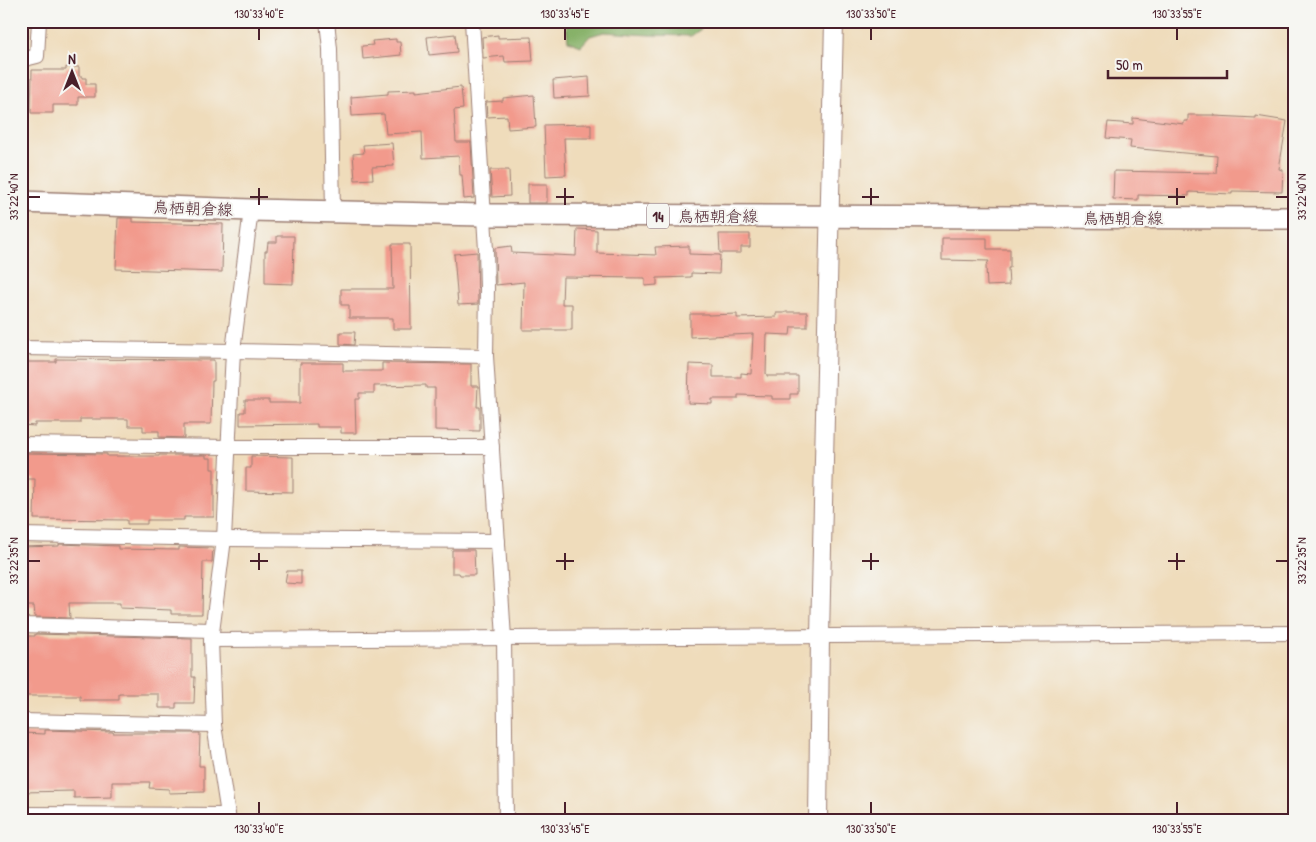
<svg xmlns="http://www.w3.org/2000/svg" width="1316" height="842" viewBox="0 0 1316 842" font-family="'Patrick Hand','Klee One',sans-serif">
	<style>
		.forest { fill: #86b168; stroke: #68684a }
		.building { fill: #f29a8c }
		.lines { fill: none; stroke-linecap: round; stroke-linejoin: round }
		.minor-casing { stroke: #9c7e73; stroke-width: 16 }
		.tertiary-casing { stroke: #9c7e73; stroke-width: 20 }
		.primary-casing { stroke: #9c7e73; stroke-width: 24 }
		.minor { stroke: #fff; stroke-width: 14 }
		.tertiary { stroke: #fff; stroke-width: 18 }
		.primary { stroke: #fff; stroke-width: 21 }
		.ticks { fill: none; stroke: #4a1f2b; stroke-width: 2 }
		.labels { text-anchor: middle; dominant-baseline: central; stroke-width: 4.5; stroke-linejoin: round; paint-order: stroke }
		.shield { fill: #f6f6f2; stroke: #7e6067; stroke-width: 1 }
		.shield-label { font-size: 15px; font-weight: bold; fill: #4a1f2b }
		.street-label { font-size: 16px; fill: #4a1f2b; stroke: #f6f6f2 }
		.neatline { fill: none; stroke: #4a1f2b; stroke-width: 2 }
		.ticks-label { font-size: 12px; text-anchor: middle; fill: #4a1f2b }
	</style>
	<rect width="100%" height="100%" fill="#f6f6f2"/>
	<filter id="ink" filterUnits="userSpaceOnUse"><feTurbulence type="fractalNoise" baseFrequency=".02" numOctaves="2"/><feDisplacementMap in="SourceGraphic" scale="10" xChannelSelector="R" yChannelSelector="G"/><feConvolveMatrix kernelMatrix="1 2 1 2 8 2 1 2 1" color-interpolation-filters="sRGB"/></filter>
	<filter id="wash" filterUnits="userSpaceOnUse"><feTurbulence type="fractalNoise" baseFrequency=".0096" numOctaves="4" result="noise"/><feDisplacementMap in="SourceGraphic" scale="20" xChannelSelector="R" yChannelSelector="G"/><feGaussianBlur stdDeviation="1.12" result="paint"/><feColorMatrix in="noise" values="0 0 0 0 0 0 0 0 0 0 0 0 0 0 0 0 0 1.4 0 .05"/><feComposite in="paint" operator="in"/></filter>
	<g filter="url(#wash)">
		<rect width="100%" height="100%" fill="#efdcbb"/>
		<path class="forest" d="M 569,21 L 704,21 L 701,29 L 691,36 L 649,35 L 604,32 L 590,36 L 581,46 L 568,41 L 566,24 Z"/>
		<g id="blocks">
			<g class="building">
				<path d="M 455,34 L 457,52 L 429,55 L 427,37 Z"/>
				<path d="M 498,35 L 498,38 L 531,37 L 533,61 L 505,62 L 504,56 L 483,58 L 482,37 Z"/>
				<path d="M 396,39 L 396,42 L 400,42 L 401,55 L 363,59 L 362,46 L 373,45 L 372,41 Z"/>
				<path d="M 66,67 L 79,67 L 79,76 L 82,76 L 82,78 L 86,78 L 86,84 L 95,84 L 95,97 L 78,97 L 78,105 L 53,105 L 53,113 L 31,113 L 32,70 L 66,70 Z"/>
				<path d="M 589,77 L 590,96 L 554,98 L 553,80 Z"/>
				<path d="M 461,87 L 463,109 L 454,110 L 456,142 L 471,142 L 474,198 L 464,199 L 462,175 L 460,175 L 459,156 L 423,158 L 422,132 L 386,134 L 384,114 L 352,116 L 351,97 L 388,94 L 388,91 L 416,90 L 416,92 Z"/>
				<path d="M 534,95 L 536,127 L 508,129 L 507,116 L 487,117 L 486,102 L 503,101 L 503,98 Z"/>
				<path d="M 1188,115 L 1215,115 L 1215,116 L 1256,118 L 1256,116 L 1287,121 L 1279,169 L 1283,170 L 1282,192 L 1232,191 L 1232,194 L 1189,192 L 1189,196 L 1138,195 L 1138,200 L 1113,199 L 1114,171 L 1216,173 L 1217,156 L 1130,148 L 1131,140 L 1106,138 L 1108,122 L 1133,124 L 1133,118 L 1184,124 L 1184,121 L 1188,121 Z"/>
				<path d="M 591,124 L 591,138 L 564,138 L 566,175 L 546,176 L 544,125 Z"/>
				<path d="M 392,143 L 394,166 L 372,167 L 373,179 L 355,180 L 353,154 L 364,153 L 363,145 Z"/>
				<path d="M 490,170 L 509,170 L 510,196 L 492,197 Z"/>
				<rect x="528" y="184" width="19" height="19"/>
				<path d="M 118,218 L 133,218 L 133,222 L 223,224 L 222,272 L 116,269 Z"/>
				<path d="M 577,229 L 597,230 L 597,253 L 656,255 L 655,247 L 689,246 L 689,254 L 720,255 L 719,274 L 691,273 L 691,277 L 657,278 L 657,285 L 645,286 L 645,278 L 563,277 L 562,304 L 572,304 L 572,330 L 523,330 L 524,282 L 496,285 L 495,248 L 511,246 L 512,253 L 576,256 Z"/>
				<path d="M 719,234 L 750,234 L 750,247 L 741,247 L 741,253 L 720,253 Z"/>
				<path d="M 277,236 L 294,236 L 293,284 L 265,283 L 265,251 L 267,251 L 268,242 L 277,242 Z"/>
				<path d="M 942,238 L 987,238 L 987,249 L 1010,249 L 1010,268 L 1008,268 L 1009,285 L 987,286 L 986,266 L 989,261 L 942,260 Z"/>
				<path d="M 392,244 L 410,244 L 411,329 L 393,329 L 393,318 L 349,318 L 349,305 L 341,305 L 341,289 L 393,289 Z"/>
				<path d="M 477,252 L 478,304 L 458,305 L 454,254 Z"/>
				<path d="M 786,312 L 807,312 L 807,327 L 791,327 L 790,335 L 767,334 L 766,374 L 767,374 L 767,376 L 798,376 L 798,394 L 790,394 L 790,399 L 772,399 L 772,396 L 738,395 L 738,399 L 712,399 L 712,404 L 688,403 L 689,364 L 713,365 L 713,377 L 741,377 L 741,373 L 751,374 L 753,334 L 690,337 L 690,314 L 708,314 L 708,315 L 737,314 L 737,318 L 776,317 L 776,313 L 784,313 Z"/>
				<path d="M 340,332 L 355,332 L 354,345 L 340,344 Z"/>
				<path d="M 56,359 L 214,360 L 214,381 L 212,381 L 211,424 L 184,424 L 184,438 L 159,437 L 159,431 L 143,431 L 143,426 L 128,426 L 128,419 L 80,419 L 80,423 L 35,423 L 35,426 L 21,425 L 21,362 L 56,362 Z"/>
				<path d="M 300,363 L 343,363 L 343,371 L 382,371 L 382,363 L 471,364 L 471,386 L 478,386 L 477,407 L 480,407 L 480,431 L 435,430 L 435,388 L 426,388 L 426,385 L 374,386 L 374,393 L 359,393 L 359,399 L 355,399 L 356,433 L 341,433 L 341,427 L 317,427 L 317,424 L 240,425 L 240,412 L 245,412 L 245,400 L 269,400 L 269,403 L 300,403 Z"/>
				<path d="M 21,453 L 107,454 L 107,456 L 159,456 L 159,455 L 206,455 L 206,458 L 211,458 L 211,469 L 214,469 L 214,517 L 184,517 L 184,520 L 147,520 L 147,524 L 127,524 L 127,520 L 34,519 L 35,479 L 21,479 Z"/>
				<path d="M 251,456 L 293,457 L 293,492 L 246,491 L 246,468 L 251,468 Z"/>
				<path d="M 59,544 L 118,546 L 118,549 L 179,550 L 179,547 L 213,548 L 212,562 L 203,562 L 202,614 L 171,614 L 171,610 L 120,608 L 120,603 L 69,603 L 70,618 L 35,617 L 34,606 L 21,606 L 21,547 L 59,546 Z"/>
				<path d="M 452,550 L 474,550 L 475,575 L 460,575 L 459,573 L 452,573 Z"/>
				<path d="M 287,571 L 301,571 L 301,584 L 285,583 Z"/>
				<path d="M 35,634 L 192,638 L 192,677 L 195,677 L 194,703 L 176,703 L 176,708 L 159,708 L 159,694 L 119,694 L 119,700 L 80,700 L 80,696 L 21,696 L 21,636 L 35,636 Z"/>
				<path d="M 45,730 L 113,732 L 113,733 L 200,733 L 199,766 L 204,766 L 204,792 L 169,793 L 169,789 L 149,788 L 150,782 L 112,782 L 112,797 L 74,798 L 74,791 L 21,792 L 21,733 L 45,734 Z"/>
			</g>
		</g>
	</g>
	<g filter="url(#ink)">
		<use href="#blocks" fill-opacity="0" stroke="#9c7e73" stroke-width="1"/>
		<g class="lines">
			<defs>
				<g id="minor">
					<path d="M 327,21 L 330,49 L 333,212"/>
					<path d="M 472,21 L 486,250 L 487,288 L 486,356 L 504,638 L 506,821"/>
					<path d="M 21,60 L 37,56 L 39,21"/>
					<path d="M 21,348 L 233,351 L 486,356"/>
					<path d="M 21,444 L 228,447 L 492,447"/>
					<path d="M 21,535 L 224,539 L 498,541"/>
					<path d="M 21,625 L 212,630"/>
					<path d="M 211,640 L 1295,633"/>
					<path d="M 21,721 L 214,725"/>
					<path d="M 21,814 L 228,815"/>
					<path d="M 229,821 L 214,725 L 211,640 L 224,539 L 233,351 L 251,210"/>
				</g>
				<path id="tertiary" d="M 818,821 L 820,636 L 834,21"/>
				<path id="primary" d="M 21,202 L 251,210 L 483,215 L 1295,218"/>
			</defs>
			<use href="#minor" class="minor-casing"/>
			<use href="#tertiary" class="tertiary-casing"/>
			<use href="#primary" class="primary-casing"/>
			<use href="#minor" class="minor"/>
			<use href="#tertiary" class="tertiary"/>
			<use href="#primary" class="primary"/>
		</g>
	</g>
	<path class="ticks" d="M 259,28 L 259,40M 565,28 L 565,40M 871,28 L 871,40M 1177,28 L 1177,40M 259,188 L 259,205M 565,188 L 565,205M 871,188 L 871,205M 1177,188 L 1177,205M 28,197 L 40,197M 250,197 L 268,197M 556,197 L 574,197M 862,197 L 879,197M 1168,197 L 1185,197M 1276,197 L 1288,197M 259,553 L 259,570M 565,553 L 565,570M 871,553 L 871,570M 1177,553 L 1177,570M 28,561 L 40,561M 250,561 L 268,561M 556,561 L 574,561M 862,561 L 879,561M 1168,561 L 1185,561M 1276,561 L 1288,561M 259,802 L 259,814M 565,802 L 565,814M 871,802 L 871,814M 1177,802 L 1177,814"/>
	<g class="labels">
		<rect class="shield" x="647" y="203.5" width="22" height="25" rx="4"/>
		<g class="shield-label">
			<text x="658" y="216">14</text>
		</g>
		<g class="street-label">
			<text transform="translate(193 208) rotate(2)">鳥栖朝倉線</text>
			<text x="718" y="216">鳥栖朝倉線</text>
			<text x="1123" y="218">鳥栖朝倉線</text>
		</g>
	</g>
	<rect width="1316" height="842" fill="none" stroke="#f6f6f2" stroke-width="55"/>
	<g transform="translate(72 72)" stroke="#f6f6f2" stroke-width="4" paint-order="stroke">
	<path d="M0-4L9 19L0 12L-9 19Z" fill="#4a1f2b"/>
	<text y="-8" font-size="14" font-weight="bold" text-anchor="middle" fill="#4a1f2b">N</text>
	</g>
	<path d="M1108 70v8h119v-8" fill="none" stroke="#4a1f2b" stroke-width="2.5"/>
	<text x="1116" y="70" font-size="15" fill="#4a1f2b" stroke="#f6f6f2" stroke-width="4" paint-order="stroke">50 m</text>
	<rect x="28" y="28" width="1260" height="786" class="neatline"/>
	<g class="ticks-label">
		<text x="259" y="18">130°33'40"E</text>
		<text x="565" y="18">130°33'45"E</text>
		<text x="871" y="18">130°33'50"E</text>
		<text x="1177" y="18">130°33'55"E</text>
		<text transform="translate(14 197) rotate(-90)" y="4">33°22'40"N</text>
		<text transform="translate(1302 197) rotate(-90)" y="4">33°22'40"N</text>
		<text transform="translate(14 561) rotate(-90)" y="4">33°22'35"N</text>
		<text transform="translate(1302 561) rotate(-90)" y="4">33°22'35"N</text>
		<text x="259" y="833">130°33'40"E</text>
		<text x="565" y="833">130°33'45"E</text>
		<text x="871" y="833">130°33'50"E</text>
		<text x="1177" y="833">130°33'55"E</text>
	</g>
</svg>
